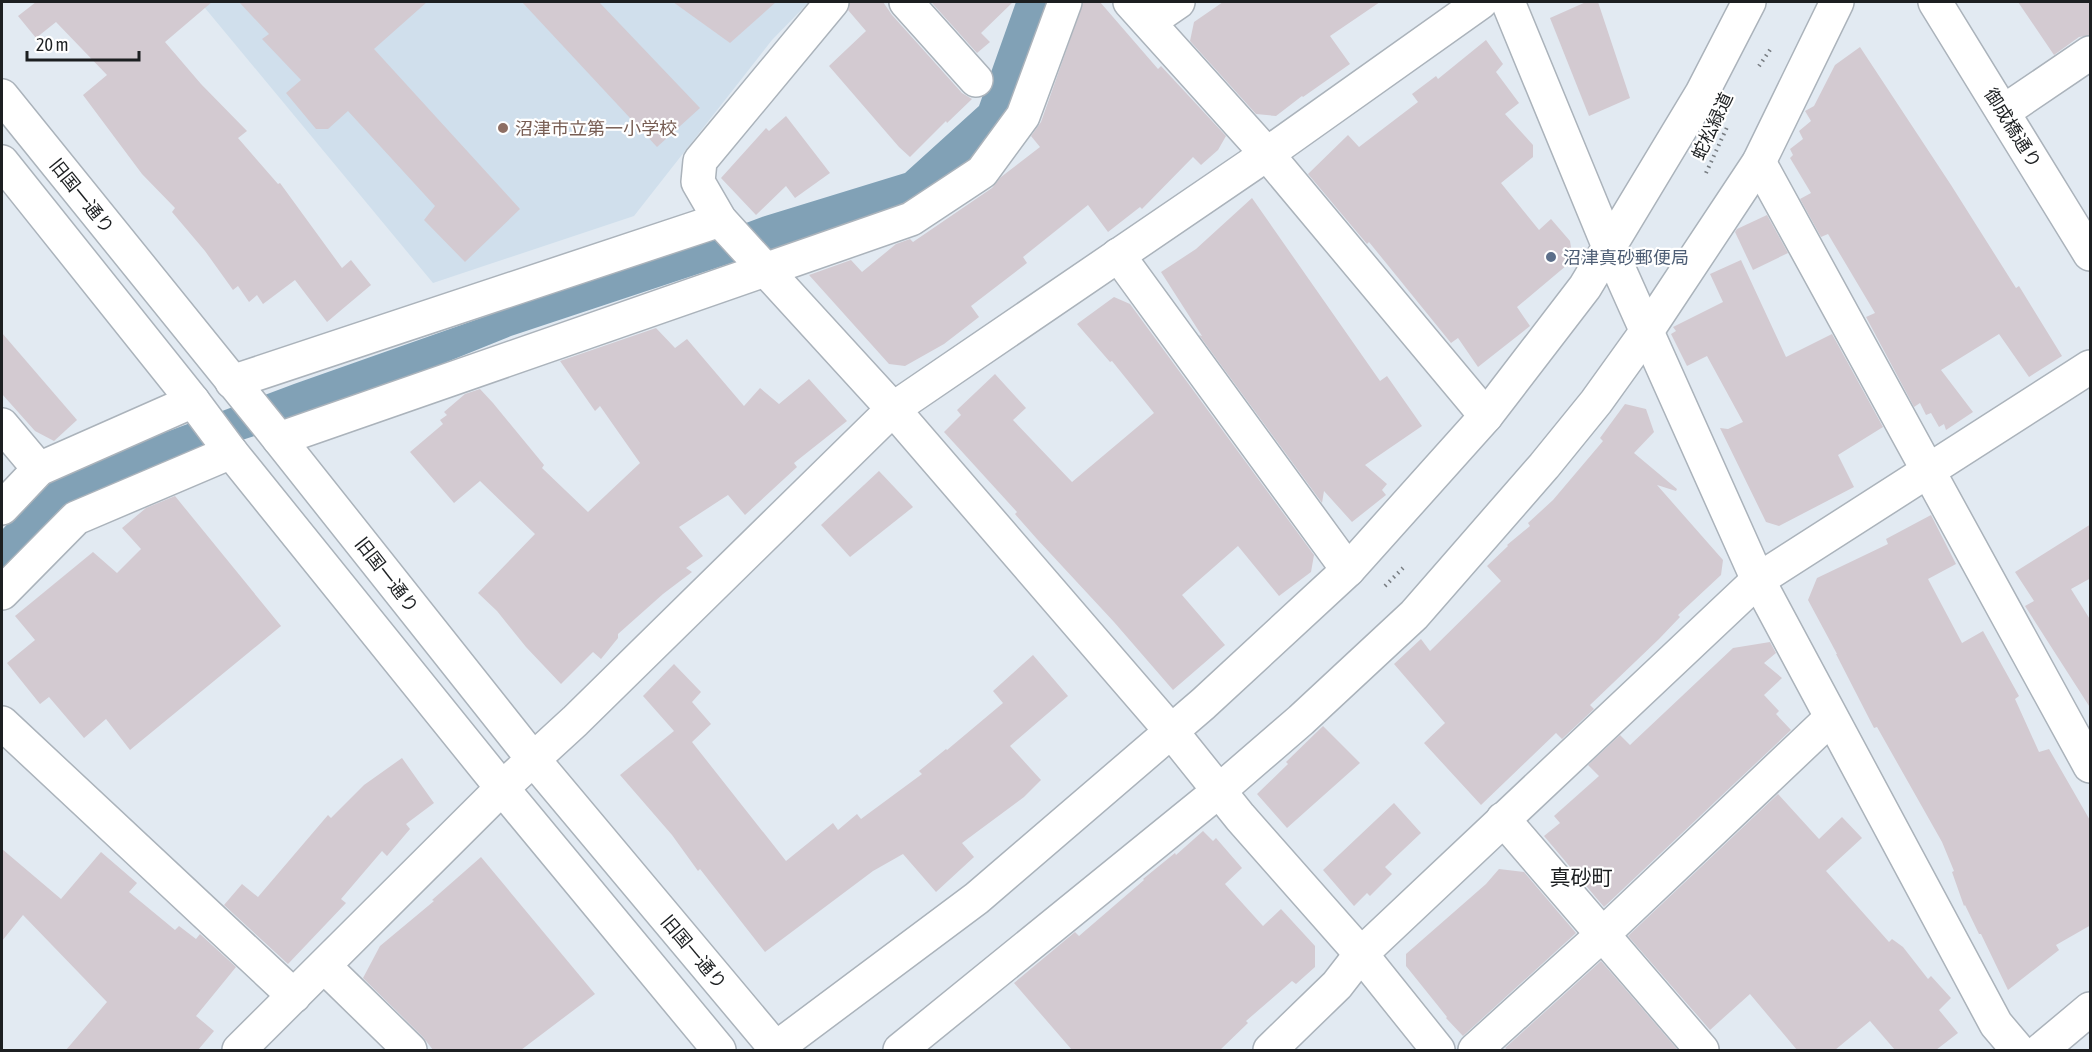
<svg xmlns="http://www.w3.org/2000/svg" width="2092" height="1052" viewBox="0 0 2092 1052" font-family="'Asap Condensed','Noto Sans JP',sans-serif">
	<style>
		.built { fill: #d0dfec }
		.water { fill: #81a1b6 }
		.building { fill: #d3cad1 }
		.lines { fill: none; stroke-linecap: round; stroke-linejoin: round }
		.minor-casing { stroke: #abb3bb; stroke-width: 36 }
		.tertiary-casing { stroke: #abb3bb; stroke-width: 36 }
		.secondary-casing { stroke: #abb3bb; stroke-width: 36 }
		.path { stroke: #777c81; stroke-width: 4; stroke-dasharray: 1.5 4.5; stroke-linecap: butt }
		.minor { stroke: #fff; stroke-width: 33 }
		.tertiary { stroke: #fff; stroke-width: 33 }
		.secondary { stroke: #fff; stroke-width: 33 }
		.education-dot { fill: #8d6e63; stroke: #fff; stroke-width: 2 }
		.service-dot { fill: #5c6f8a; stroke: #fff; stroke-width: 2 }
		.labels { text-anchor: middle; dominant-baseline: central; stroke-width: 4.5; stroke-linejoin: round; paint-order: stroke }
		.street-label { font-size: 18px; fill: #1c1f21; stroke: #fff }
		.education-label { font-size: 18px; fill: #785e54; stroke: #fff; text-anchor: start }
		.service-label { font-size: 18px; fill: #4e5e75; stroke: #fff; text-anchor: start }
		.quarter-label { font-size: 21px; fill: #1c1f21; stroke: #fff }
	</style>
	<rect width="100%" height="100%" fill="#e2eaf2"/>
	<path class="built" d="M 200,2 L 809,2 L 772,40 L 634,216 L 433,283 Z"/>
	<path class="water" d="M 1016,2 L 1057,2 L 1011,120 L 960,175 L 885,212 L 511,336 L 298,422 L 171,463 L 66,505 L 2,572 L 2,530 L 31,498 L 56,477 L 153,437 L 294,384 L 674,250 L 765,216 L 905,173 L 979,106 Z"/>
	<g class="building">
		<path d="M 36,2 L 212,2 L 165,42 L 201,84 L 247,131 L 238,138 L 278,184 L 280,183 L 342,268 L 351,260 L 371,285 L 327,322 L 295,280 L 263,304 L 257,295 L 249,302 L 238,286 L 233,290 L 205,251 L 172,212 L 175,208 L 142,174 L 83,95 L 107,75 L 56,22 L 36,38 L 18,16 Z"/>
		<path d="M 239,2 L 427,2 L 374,49 L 520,209 L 465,262 L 424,220 L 435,206 L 348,111 L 328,129 L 316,129 L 286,93 L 301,80 L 262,39 L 269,34 Z"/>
		<path d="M 522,2 L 599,2 L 700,108 L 657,147 Z"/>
		<path d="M 673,2 L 776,2 L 730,43 Z"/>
		<path d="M 850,2 L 883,2 L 892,15 L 962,93 L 972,99 L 947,123 L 946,121 L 910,157 L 899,147 L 829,66 L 866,31 L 848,10 Z"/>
		<path d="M 934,2 L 1013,2 L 981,33 L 990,42 L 977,53 L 932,3 Z"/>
		<path d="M 1100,2 L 1158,69 L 1161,66 L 1226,136 L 1218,150 L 1201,165 L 1193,157 L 1142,209 L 1140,207 L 1108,232 L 1088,205 L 1023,257 L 1027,263 L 971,306 L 979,317 L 944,344 L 905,366 L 889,364 L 809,275 L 851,260 L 862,272 L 896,244 L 910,239 L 913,242 L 992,188 L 1001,177 L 1040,147 L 1031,136 L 1041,122 L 1083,3 Z"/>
		<path d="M 1223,2 L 1380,2 L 1330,36 L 1350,64 L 1303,97 L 1302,96 L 1276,116 L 1256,114 L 1190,41 L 1194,22 Z"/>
		<path d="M 1586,2 L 1598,2 L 1630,98 L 1589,116 L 1550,18 Z"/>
		<path d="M 2018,2 L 2091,2 L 2091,35 L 2079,37 L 2054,55 Z"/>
		<path d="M 1486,40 L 1503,64 L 1496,72 L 1519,103 L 1505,114 L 1533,145 L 1533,157 L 1501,183 L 1539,230 L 1551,219 L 1570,241 L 1573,260 L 1517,307 L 1530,326 L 1478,367 L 1458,338 L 1451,343 L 1369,242 L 1367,244 L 1308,174 L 1348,135 L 1359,147 L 1418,102 L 1412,94 L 1436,76 L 1438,79 Z"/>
		<path d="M 1860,47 L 1951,185 L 2016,288 L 2019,286 L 2062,356 L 2029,377 L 1999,334 L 1941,370 L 1973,412 L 1946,430 L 1944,424 L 1939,427 L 1931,413 L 1926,415 L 1920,403 L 1914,407 L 1866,317 L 1875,313 L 1828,234 L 1821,237 L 1800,199 L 1811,193 L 1790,158 L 1793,155 L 1790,149 L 1803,139 L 1799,131 L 1811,121 L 1805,111 L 1814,106 L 1835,65 Z"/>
		<path d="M 786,116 L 830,173 L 795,198 L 786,186 L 756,215 L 721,178 L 766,128 L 769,131 Z"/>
		<path d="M 1252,198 L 1380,381 L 1387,376 L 1422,426 L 1365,465 L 1387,484 L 1382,490 L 1386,495 L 1352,522 L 1324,491 L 1322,503 L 1199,335 L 1202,336 L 1161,272 L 1196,249 Z"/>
		<path d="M 1767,215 L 1788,253 L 1753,270 L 1735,232 L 1737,229 Z"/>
		<path d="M 1741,260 L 1786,357 L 1832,334 L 1883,427 L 1838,455 L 1854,487 L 1779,526 L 1766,522 L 1720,428 L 1728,429 L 1743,422 L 1707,356 L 1687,366 L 1671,334 L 1676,331 L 1673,327 L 1723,302 L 1710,274 Z"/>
		<path d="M 1114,297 L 1130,304 L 1314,555 L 1311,572 L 1279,596 L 1238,546 L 1182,595 L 1225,645 L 1173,690 L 1114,622 L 1037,539 L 1015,514 L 1017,512 L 944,432 L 961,415 L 957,410 L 995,374 L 1026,408 L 1013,420 L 1072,482 L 1154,413 L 1112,361 L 1110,362 L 1077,324 Z"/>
		<path d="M 656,328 L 675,348 L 687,339 L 744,406 L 760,388 L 779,404 L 809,379 L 847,421 L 794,463 L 797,467 L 745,515 L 728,495 L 679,527 L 703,556 L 686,568 L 692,572 L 663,594 L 618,634 L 618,638 L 601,659 L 593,652 L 561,684 L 526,647 L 497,611 L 478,593 L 535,534 L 480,481 L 454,503 L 410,452 L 443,424 L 440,420 L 447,415 L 444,412 L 465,394 L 480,389 L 493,403 L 544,465 L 542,468 L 588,512 L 640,463 L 600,406 L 595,411 L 560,361 Z"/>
		<path d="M 2,333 L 77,420 L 54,441 L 35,431 L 2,394 Z"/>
		<path d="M 1625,404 L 1646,409 L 1654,432 L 1634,453 L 1677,489 L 1676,491 L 1657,485 L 1723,560 L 1721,575 L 1678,615 L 1680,617 L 1659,639 L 1590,705 L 1594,709 L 1562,739 L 1556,733 L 1481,805 L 1424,743 L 1445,723 L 1394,664 L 1421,639 L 1430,651 L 1501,581 L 1487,566 L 1508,546 L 1507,545 L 1530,526 L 1528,523 L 1553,500 L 1603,441 L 1600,438 Z"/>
		<path d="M 879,471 L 913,507 L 850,557 L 821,525 Z"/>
		<path d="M 175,496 L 281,626 L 130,750 L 106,719 L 84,738 L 49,697 L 40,704 L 7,663 L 35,640 L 15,616 L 93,552 L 117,573 L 141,549 L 122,528 L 146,508 Z"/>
		<path d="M 1931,515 L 1956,564 L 1928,579 L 1962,643 L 1983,631 L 2019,696 L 2015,699 L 2039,752 L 2049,749 L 2091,822 L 2091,925 L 2056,945 L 2059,950 L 2008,990 L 1981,934 L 1979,934 L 1965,905 L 1964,906 L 1952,872 L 1954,871 L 1942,842 L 1877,727 L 1874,728 L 1836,654 L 1837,654 L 1808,600 L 1817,578 L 1888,544 L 1886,539 Z"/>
		<path d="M 2091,524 L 2091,578 L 2071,589 L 2091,621 L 2091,709 L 2025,606 L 2034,601 L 2015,572 Z"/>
		<path d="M 1770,642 L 1776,653 L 1764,663 L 1782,678 L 1764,695 L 1779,711 L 1776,714 L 1791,730 L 1604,907 L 1544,836 L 1560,823 L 1554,816 L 1599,776 L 1588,765 L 1620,735 L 1630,745 L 1733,648 Z"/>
		<path d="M 1033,655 L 1068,696 L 1010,746 L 1041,780 L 1024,797 L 962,843 L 974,857 L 936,892 L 903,854 L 873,871 L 765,952 L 700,869 L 698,871 L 672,835 L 620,775 L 674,731 L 643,696 L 674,664 L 701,692 L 692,702 L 711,724 L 692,742 L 786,861 L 833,823 L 838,830 L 857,814 L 861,819 L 922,774 L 919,771 L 946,749 L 947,750 L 1003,703 L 993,691 Z"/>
		<path d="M 1323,726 L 1360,763 L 1287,828 L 1257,794 L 1288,764 L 1286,762 Z"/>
		<path d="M 402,758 L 434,803 L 406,824 L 410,829 L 387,856 L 382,851 L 341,899 L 346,903 L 288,964 L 224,905 L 242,884 L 258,897 L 328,815 L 331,818 L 364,785 Z"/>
		<path d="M 1778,794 L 1819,839 L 1842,817 L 1862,838 L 1826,871 L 1889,942 L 1892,939 L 1903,947 L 1928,979 L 1931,976 L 1951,998 L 1939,1010 L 1958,1033 L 1936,1050 L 1895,1050 L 1870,1021 L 1835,1050 L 1797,1050 L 1750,994 L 1710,1030 L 1628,936 Z"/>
		<path d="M 1394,803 L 1421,833 L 1385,867 L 1392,874 L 1370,896 L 1367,893 L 1354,906 L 1323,870 Z"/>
		<path d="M 1203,831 L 1213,841 L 1216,838 L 1242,868 L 1225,884 L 1263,926 L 1281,909 L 1315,946 L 1315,967 L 1296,984 L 1292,981 L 1246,1021 L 1248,1023 L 1220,1050 L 1072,1050 L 1014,983 L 1075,932 L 1079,936 L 1144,880 L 1143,879 L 1175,853 L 1176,855 Z"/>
		<path d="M 2,849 L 61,899 L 101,852 L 137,883 L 129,892 L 175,930 L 179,926 L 196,939 L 200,934 L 236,967 L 196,1016 L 214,1031 L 198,1050 L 66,1050 L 107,1002 L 23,915 L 2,941 Z"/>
		<path d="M 481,857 L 595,994 L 521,1050 L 433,1050 L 423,1037 L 363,978 L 380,946 L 434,901 L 432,900 Z"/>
		<path d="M 1499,869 L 1524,872 L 1576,933 L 1463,1036 L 1446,1018 L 1447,1017 L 1406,966 L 1406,954 L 1486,884 Z"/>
		<path d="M 1601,961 L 1678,1050 L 1508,1050 L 1505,1048 Z"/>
	</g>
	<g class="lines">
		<defs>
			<g id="minor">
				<path d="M 832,2 L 700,161 L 698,182 L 720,220 L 893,409 L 1171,731 L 1240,817 L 1361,954 L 1438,1050"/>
				<path d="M 906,2 L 976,80"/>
				<path d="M 1130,2 L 1267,154 L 1486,416"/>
				<path d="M 1508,2 L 1609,247 L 1758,580 L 1996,1024 L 2018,1050"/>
				<path d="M 1149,22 L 1178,2"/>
				<path d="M 2003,112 L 2090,53"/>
				<path d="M 1759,162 L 2090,766"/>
				<path d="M 1118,255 L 1348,570"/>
				<path d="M 232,382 L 720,220"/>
				<path d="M 2,425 L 39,469"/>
				<path d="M 279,439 L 911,219 L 982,172 L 1023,116 L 1065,2"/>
				<path d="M 2,508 L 39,469 L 193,401"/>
				<path d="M 2,593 L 76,518 L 231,452"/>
				<path d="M 2,723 L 294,996"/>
				<path d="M 1503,819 L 1702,1050"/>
				<path d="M 324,966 L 410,1050"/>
				<path d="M 775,1049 L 977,898 L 1203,704 L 1348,570 L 1486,416 L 1585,287 L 1702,93 L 1749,2"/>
				<path d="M 239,1050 L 502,788 L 575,721 L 893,409 L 1267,154 L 1481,2"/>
				<path d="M 900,1050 L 1220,790 L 1301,720 L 1414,615 L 1544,466 L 1596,402 L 1647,331 L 1759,162 L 1837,2"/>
				<path d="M 1270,1050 L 1337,985 L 1361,954 L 1758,580 L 2090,367"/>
				<path d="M 1475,1050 L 1602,935 L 1831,718"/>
			</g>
			<g id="tertiary">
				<path d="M 1935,2 L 2090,254"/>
				<path d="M 2041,1050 L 2090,1009"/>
			</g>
			<g id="secondary">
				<path d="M 2,96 L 267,424 L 533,759 L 777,1050"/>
				<path d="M 2,162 L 193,401 L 231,452 L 502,788 L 719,1050"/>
			</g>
		</defs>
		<use href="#minor" class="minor-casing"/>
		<use href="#tertiary" class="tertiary-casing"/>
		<use href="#secondary" class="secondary-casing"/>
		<g class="path">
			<path d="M 1759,66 L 1772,47"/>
			<path d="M 1706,173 L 1728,125"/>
			<path d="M 1385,586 L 1403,568"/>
		</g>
		<use href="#minor" class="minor"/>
		<use href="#tertiary" class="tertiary"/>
		<use href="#secondary" class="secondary"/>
	</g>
	<circle class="education-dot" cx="503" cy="128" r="6"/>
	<circle class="service-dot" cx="1551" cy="257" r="6"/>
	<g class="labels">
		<g class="street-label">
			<text transform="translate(1712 126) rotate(-65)">蛇松緑道</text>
			<text transform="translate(2013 128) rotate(58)">御成橋通り</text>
			<text transform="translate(82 196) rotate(51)">旧国一通り</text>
			<text transform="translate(387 575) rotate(52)">旧国一通り</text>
			<text transform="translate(694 952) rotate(50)">旧国一通り</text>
		</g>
		<g class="education-label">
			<text x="515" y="128">沼津市立第一小学校</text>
		</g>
		<g class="service-label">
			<text x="1563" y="257">沼津真砂郵便局</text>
		</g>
		<g class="quarter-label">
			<text x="1581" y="877">真砂町</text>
		</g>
	</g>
	<rect width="2092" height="1052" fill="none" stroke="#1c1f21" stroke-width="6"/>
	<path d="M27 51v9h112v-9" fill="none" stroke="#1c1f21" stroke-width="3"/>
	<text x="36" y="51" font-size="18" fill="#1c1f21" stroke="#ffffff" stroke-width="4.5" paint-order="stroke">20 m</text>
</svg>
